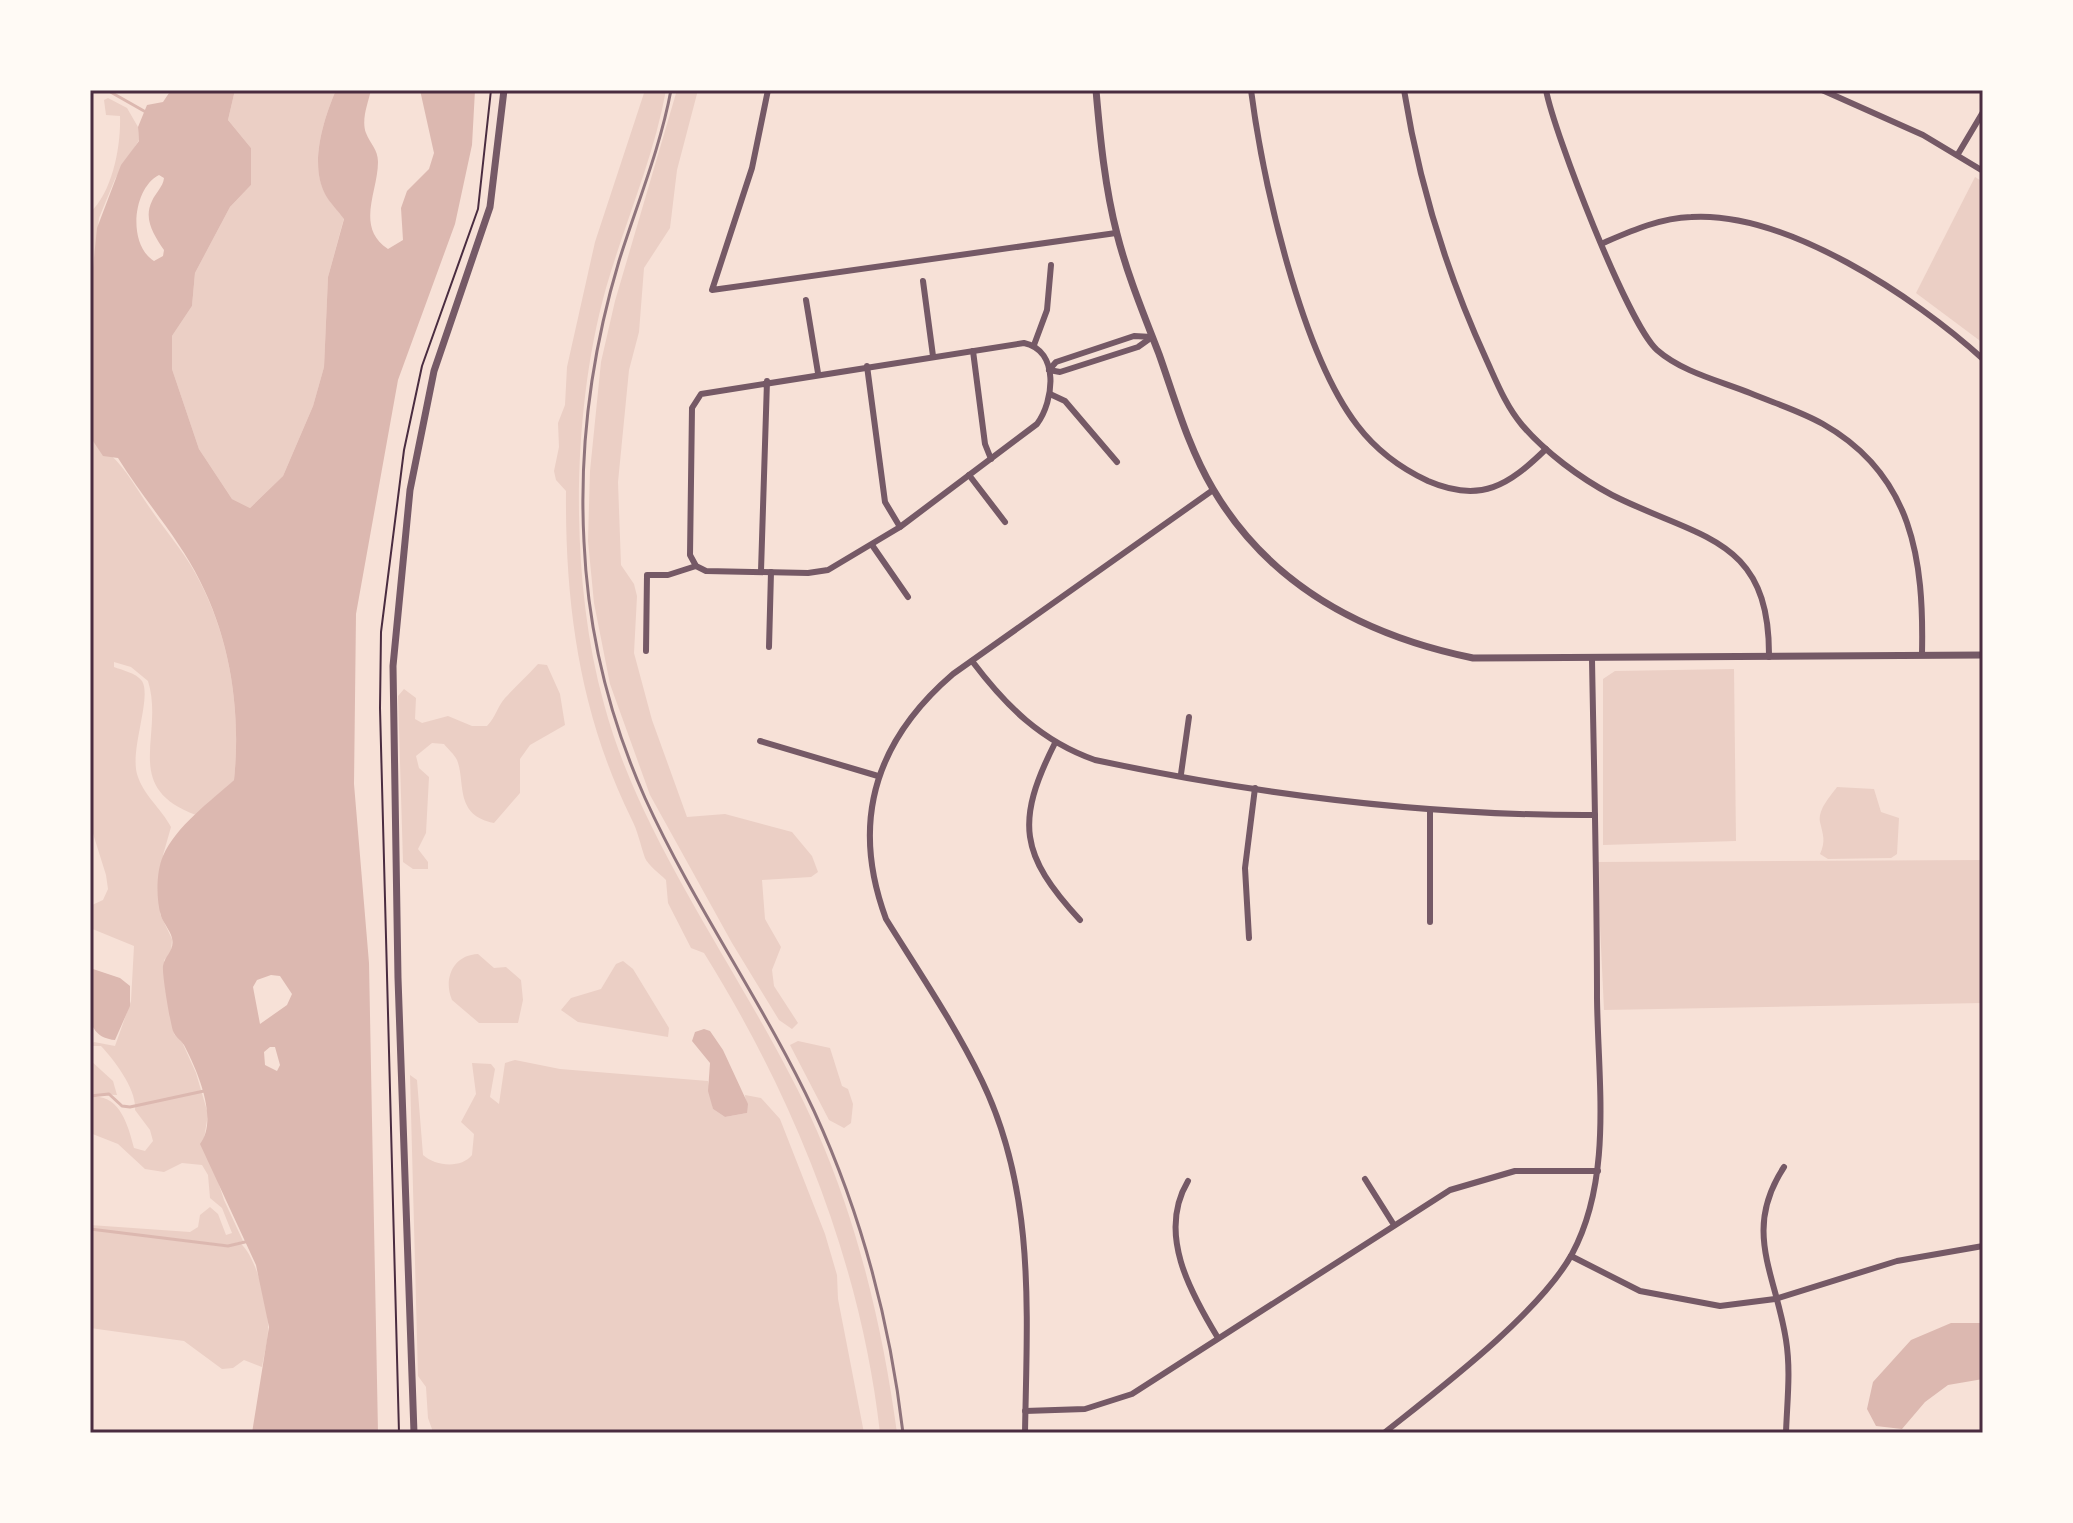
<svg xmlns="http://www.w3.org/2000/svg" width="2073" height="1523" viewBox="0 0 2073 1523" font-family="'Roboto Serif',serif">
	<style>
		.green { fill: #ebcfc5 }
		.water { fill: #dcb8b0; fill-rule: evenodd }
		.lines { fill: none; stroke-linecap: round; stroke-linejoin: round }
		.stream { stroke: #dcb8b0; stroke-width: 3 }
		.path { stroke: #4a2c40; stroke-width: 2 }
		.minor { stroke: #755966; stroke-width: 6 }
		.tertiary { stroke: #755966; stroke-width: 7 }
		.rail { stroke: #8f747c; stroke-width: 3 }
		.neatline { fill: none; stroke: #4a2c40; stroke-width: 3 }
	</style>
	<rect width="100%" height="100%" fill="#f7e1d7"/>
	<g class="green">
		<path d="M 235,90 L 336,90 C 324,118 309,164 325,193 C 329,202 338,211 344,218 L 328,277 L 324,367 L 313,406 L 283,476 L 250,508 L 232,499 L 199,449 L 172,369 L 172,336 L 192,306 L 195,273 L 230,207 L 251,185 L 251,148 L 228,120 Z"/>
		<path d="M 645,90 L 666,90 C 654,157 625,222 606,288 C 586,359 578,440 579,514 C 580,577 587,643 604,704 C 643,851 756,991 817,1131 C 859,1227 883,1330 897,1433 L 880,1433 C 861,1263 794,1097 704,953 L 691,948 L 668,903 L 666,880 C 660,874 648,865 645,858 C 640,844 638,831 631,818 C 580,714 565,606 566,491 L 556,480 L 554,471 L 559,447 L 558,423 L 565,405 L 567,367 L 595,242 Z"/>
		<path d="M 677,90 L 698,90 L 677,170 L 670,228 L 644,268 L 639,332 L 629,370 L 618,482 L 621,565 L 634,584 L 637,596 L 634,653 L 652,720 L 687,817 L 725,814 L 792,832 L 812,856 L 818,872 L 811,877 L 762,880 L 765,919 L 781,947 L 772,970 L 774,986 L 798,1023 L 792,1029 L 779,1020 L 732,943 L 650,795 L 610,684 L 594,603 L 588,541 L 590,471 L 601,362 L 615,301 Z"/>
		<path d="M 108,98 L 127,108 L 138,127 L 139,140 L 115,179 L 99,218 L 90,297 L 90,213 C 113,191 121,146 120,116 L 106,115 L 104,100 Z"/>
		<path d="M 1975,177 L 1983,182 L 1983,343 L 1916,293 Z"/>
		<path d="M 90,404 L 93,441 C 124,462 131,481 152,511 C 168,534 188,557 200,582 C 231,642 241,713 234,780 L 196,815 C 120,787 165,736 148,681 L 131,667 L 114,662 L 114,667 C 122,670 136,673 142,681 C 152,697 130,749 137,774 C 143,795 161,808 171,827 L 163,855 L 160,914 L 172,939 L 171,954 L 164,960 L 174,1034 L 182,1042 L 196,1073 L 208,1114 L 204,1139 L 224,1200 L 243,1241 L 229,1245 L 135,1234 L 226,1247 L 241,1244 C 257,1258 269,1308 268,1329 C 268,1341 264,1355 262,1367 L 244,1360 L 233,1368 L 222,1369 L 184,1341 L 90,1328 L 90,1225 L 190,1232 L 198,1227 L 200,1215 L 210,1207 L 218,1214 L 226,1235 L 232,1233 L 222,1208 L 210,1198 L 208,1175 L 202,1165 L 182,1163 L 164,1172 L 145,1169 L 118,1144 L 90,1133 L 90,1097 C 119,1093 128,1124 134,1148 L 145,1151 L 153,1141 L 150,1130 L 135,1110 C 137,1090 115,1061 101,1046 L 90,1046 L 94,1042 L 115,1046 L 131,1001 L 134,946 L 90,928 L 90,906 L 103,900 L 108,889 L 106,875 L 90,824 Z"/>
		<path d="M 538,664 L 547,665 L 560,694 L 565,725 L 530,745 L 520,759 L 520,793 L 494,823 C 454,815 466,783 457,760 C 454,754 448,749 444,744 L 432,743 L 416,756 L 419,768 L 429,777 L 426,833 L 418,849 L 428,862 L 428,869 L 413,869 L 403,862 L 398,696 L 404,689 L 416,698 L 415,719 L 422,723 L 448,716 L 472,726 L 487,726 C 496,717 497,707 505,698 C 516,686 527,676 538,664 Z"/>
		<path d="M 1734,669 L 1736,841 L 1603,845 L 1603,679 L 1615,671 Z"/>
		<path d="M 1837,787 L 1874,789 L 1881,812 L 1899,818 L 1897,854 L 1891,858 L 1828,859 L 1820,854 C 1826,841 1823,835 1820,822 C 1818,809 1830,797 1837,787 Z"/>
		<path d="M 1983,860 L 1983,1003 L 1604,1010 L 1597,862 Z"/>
		<path d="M 478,954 L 494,968 L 506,967 L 521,980 L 523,1000 L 518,1023 L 479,1023 L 452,1000 C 443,979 453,955 478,954 Z"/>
		<path d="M 623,961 L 633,969 L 669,1028 L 668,1037 L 578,1022 L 561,1010 L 571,998 L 601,989 L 616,964 Z"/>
		<path d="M 798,1041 L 830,1048 L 842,1086 L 848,1089 L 853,1104 L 851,1123 L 844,1128 L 829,1120 L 790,1045 Z"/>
		<path d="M 90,1060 L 113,1081 L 117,1095 L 90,1094 Z"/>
		<path d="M 515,1060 L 560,1069 L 708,1081 L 713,1109 L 725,1117 L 747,1113 L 745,1095 L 761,1098 L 780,1119 L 825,1234 L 837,1275 L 838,1299 L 864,1433 L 433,1432 L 428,1418 L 426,1387 L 418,1376 L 410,1075 L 417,1080 L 423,1155 C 435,1166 461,1169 472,1155 L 474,1134 L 461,1122 L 476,1094 L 472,1063 L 491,1064 L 495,1069 L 490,1097 L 499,1104 L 505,1063 Z"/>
	</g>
	<g class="water">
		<path d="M 171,90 L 235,90 L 228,120 L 251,148 L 251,185 L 230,207 L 195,273 L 192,306 L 172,336 L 172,369 L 199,449 L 232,499 L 250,508 L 283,476 L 313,406 L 324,367 L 328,277 L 344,219 C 338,211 329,202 325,194 C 309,164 324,118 336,90 L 371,90 C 368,103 361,120 366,133 C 370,144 378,149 378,162 C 378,192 355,227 388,249 L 403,240 L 401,208 L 407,191 L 429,169 L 434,153 L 420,90 L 475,90 L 472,145 L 455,224 L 398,380 L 356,614 L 354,784 L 369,963 L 378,1433 L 252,1433 L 269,1327 L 256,1265 L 200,1144 C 219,1119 197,1070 184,1045 C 181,1040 175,1037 173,1031 C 170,1021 162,975 163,966 C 165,955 175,951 172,938 C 170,930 164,924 161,916 C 156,899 156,872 163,856 C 176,826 211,801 234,780 C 241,713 231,642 200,581 C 179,538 143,499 118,458 L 103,456 L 93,441 L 90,297 L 97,228 L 121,165 L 139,141 L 138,127 L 147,105 L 163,102 ZM 159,175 L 164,178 C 163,187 156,192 152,201 C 143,219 154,235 164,250 L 163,256 L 154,261 C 127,244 133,188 159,175 ZM 271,975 L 280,976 L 292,994 L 287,1005 L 260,1024 L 253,987 L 257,980 ZM 270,1047 L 275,1047 L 280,1065 L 277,1071 L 265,1065 L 264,1052 Z"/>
		<path d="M 90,968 L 120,978 L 130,986 L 130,1006 L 115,1040 C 79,1037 90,995 90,968 Z"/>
		<path d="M 704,1029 L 710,1031 L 723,1050 L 748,1104 L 747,1113 L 725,1117 L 713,1109 L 708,1091 L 710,1063 L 692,1041 L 695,1032 Z"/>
		<path d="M 1951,1323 L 1983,1323 L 1983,1379 L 1948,1385 L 1925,1402 L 1902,1429 L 1876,1426 L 1867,1409 L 1873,1382 L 1911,1340 Z"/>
	</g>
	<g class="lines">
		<g class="stream">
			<path d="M 107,90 L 144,111"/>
			<path d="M 90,1096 L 109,1094 L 122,1106 L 130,1107 L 204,1091"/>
			<path d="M 90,1229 L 228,1246 L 245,1242"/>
		</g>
		<path class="path" d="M 399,1433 L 380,708 L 381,632 L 404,450 L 422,366 L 478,209 L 491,90"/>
		<g class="minor">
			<path d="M 768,90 L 752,168 L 712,290 L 1116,233"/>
			<path d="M 1251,90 C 1263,182 1301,352 1357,425 C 1376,450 1400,468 1428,481 C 1481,504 1509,485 1546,449"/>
			<path d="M 1404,90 C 1419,184 1447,274 1487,361 C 1497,383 1506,406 1522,425 C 1545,452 1580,478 1612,495 C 1699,539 1770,536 1769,657"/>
			<path d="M 1546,90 C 1554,133 1628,324 1657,350 C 1682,372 1720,381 1750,393 C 1774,403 1800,411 1823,424 C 1913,475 1924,560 1922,654"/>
			<path d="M 1822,90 L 1923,135 L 1983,171"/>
			<path d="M 1958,154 L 1983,112"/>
			<path d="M 1603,243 C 1631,231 1660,218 1691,217 C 1786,211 1915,297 1983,359"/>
			<path d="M 923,281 L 933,356"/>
			<path d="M 806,300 L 818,373"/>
			<path d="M 1024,343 C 1060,351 1054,401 1037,424 L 900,527 L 828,570 L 808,573 L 706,571 L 696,566 L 690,555 L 692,408 L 701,394 Z"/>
			<path d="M 1034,345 L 1047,310 L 1051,265"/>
			<path d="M 973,351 L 985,444 L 991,459"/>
			<path d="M 867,366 L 885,502 L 900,527"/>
			<path d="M 1049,370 L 1056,362 L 1134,336 L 1152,337"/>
			<path d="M 1049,370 L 1060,372 L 1138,347 L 1152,337"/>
			<path d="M 1050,394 L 1065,401 L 1117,462"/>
			<path d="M 969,475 L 1005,522"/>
			<path d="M 872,545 L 908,597"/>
			<path d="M 761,571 L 767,381"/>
			<path d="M 769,647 L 771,572"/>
			<path d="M 646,651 L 647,575 L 668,575 L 696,566"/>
			<path d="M 972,661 C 1006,706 1041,741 1095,760 C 1260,795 1426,816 1595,815"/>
			<path d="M 760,741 L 878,776"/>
			<path d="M 1055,743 C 1015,822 1020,855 1080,920"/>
			<path d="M 1181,774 L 1189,717"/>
			<path d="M 1430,811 L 1430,922"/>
			<path d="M 1249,938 L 1245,868 L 1255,788"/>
			<path d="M 1784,1167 C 1742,1231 1776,1274 1786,1340 C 1791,1371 1787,1402 1786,1433"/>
			<path d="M 1365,1179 L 1394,1225"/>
			<path d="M 1188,1181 C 1157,1233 1190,1292 1218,1338"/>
			<path d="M 1571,1256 L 1640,1291 L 1720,1306 L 1775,1299 L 1897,1261 L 1983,1246"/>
			<path d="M 1025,1411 L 1085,1409 L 1132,1394 L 1450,1190 L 1515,1171 L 1598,1171"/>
			<path d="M 1025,1433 C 1027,1313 1036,1193 982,1081 C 955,1025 919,972 886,919 C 850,822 875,741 953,674 L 1213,490"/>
			<path d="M 1384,1433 C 1438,1390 1539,1314 1572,1254 C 1613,1178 1598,1082 1597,998 C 1597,885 1594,772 1592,659"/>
		</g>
		<g class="tertiary">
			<path d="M 1096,90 C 1100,137 1105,188 1117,234 C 1127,274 1144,315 1159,354 C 1175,399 1188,447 1213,489 C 1270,586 1366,636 1473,658 L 1983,655"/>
			<path d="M 414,1433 L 398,978 L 393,666 L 410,490 L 434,371 L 490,207 L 504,90"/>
		</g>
		<path class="rail" d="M 671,90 C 660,149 637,204 619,261 C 592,351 579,448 584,542 C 588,631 609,717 645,798 C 694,906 764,1004 814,1111 C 861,1213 890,1322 903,1433"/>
	</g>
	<rect width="2073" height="1523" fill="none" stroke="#fffaf5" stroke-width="184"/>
	<rect x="92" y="92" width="1889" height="1339" class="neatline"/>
</svg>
